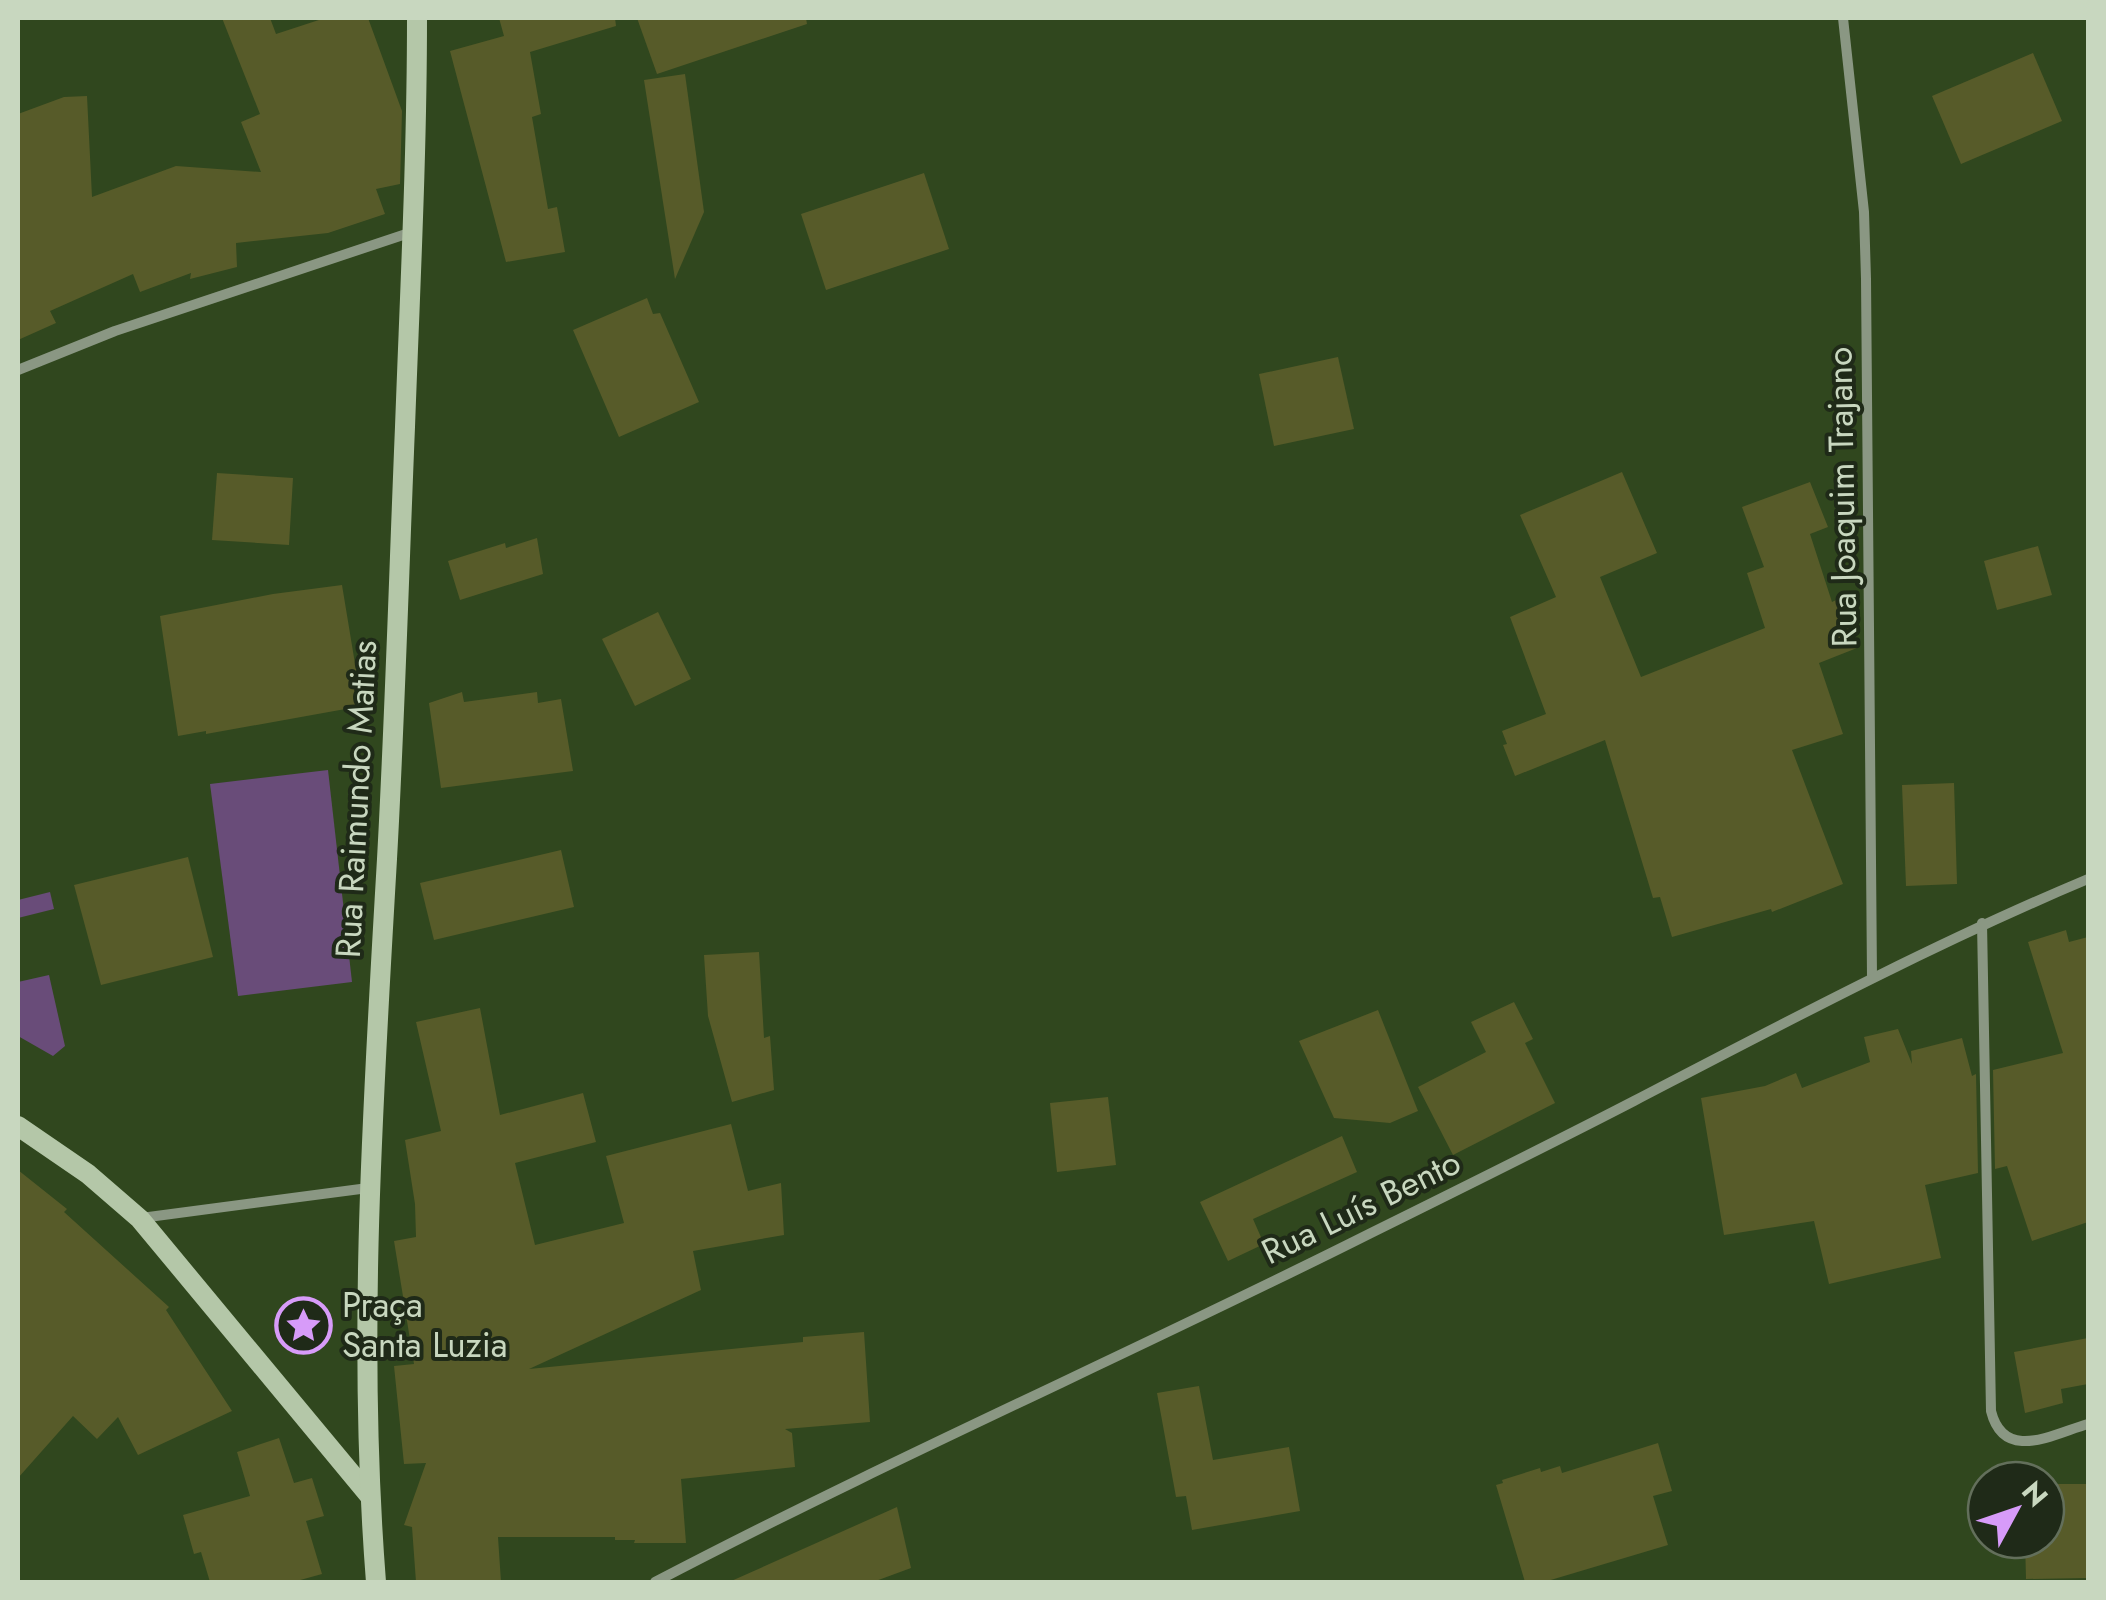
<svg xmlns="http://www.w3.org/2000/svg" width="2106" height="1600" viewBox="0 0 2106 1600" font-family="Jost,sans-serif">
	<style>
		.green { fill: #694c79 }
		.building { fill: #575b29 }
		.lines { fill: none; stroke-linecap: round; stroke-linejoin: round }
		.street { stroke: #8a9783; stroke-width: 10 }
		.secondary { stroke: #b4c7a8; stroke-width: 20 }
		.labels { text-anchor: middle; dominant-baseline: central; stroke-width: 8; stroke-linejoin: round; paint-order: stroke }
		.street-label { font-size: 35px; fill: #c8d7bf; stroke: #1f2a18 }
		.poi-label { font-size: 35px; fill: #c8d7bf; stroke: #1f2a18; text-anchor: start }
	</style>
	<rect width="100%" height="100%" fill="#30471e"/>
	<g class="green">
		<path d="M 328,770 L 352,982 L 238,996 L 210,784 Z"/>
		<path d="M 50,892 L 54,909 L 18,918 L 18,900 Z"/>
		<path d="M 49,975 L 65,1046 L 53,1056 L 18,1036 L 18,982 Z"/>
	</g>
	<g class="building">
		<path d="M 222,18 L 270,18 L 276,34 L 325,18 L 368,18 L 402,111 L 400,184 L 376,189 L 385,214 L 328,233 L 236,243 L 237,267 L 190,279 L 191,273 L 140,292 L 133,274 L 50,311 L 56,323 L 18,340 L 18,114 L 64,97 L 87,96 L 92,197 L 176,166 L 261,172 L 241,122 L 260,114 Z"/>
		<path d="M 499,18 L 615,18 L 616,26 L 530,52 L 541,114 L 532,117 L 548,209 L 557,207 L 565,252 L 506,262 L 450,51 L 504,36 Z"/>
		<path d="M 637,18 L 806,18 L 807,24 L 657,74 Z"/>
		<path d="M 2033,53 L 2062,121 L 1961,164 L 1932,96 Z"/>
		<path d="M 685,74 L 704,212 L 675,279 L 644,80 Z"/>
		<path d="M 924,173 L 949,249 L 826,290 L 801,214 Z"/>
		<path d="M 647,298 L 653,314 L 660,313 L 699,402 L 619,437 L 573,330 Z"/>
		<path d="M 1338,357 L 1354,429 L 1274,446 L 1259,374 Z"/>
		<path d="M 1622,472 L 1657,553 L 1600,577 L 1641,677 L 1765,628 L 1747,573 L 1764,567 L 1742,507 L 1810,482 L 1828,527 L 1810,534 L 1832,602 L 1838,599 L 1857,648 L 1819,663 L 1843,734 L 1792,750 L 1843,884 L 1772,912 L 1771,909 L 1672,937 L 1660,897 L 1653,898 L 1605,740 L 1515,776 L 1503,745 L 1507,744 L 1502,731 L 1546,714 L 1510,617 L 1556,597 L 1520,515 Z"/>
		<path d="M 217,473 L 293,478 L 289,545 L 212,540 Z"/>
		<path d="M 537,538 L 543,574 L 460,600 L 448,561 L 505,543 L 506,548 Z"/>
		<path d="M 2038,546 L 2052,595 L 1997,610 L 1984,561 Z"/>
		<path d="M 342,585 L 362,706 L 206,734 L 206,731 L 178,736 L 160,616 L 273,594 Z"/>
		<path d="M 658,612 L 691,679 L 635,706 L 602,639 Z"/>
		<path d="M 462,692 L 464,702 L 537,692 L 538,703 L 561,699 L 573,771 L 441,788 L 429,703 Z"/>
		<path d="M 1954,783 L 1957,884 L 1906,886 L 1902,785 Z"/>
		<path d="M 561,850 L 574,907 L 434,940 L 420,883 Z"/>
		<path d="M 188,857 L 213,957 L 101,985 L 74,885 Z"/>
		<path d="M 2066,930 L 2069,942 L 2088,937 L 2088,1222 L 2032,1241 L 2007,1166 L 1995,1169 L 1993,1070 L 2063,1053 L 2028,942 Z"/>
		<path d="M 759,952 L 764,1038 L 770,1036 L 774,1090 L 732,1102 L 708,1016 L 704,955 Z"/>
		<path d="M 1514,1002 L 1533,1039 L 1525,1043 L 1555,1103 L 1453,1155 L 1418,1087 L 1486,1052 L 1471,1022 Z"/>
		<path d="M 480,1008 L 500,1115 L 583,1093 L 596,1142 L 515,1163 L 535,1245 L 624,1223 L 606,1156 L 731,1124 L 748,1191 L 781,1183 L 784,1235 L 693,1251 L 701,1290 L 529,1369 L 803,1342 L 803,1337 L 864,1332 L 870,1422 L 785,1429 L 792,1433 L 795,1467 L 681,1479 L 686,1543 L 634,1543 L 635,1540 L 615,1540 L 615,1537 L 498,1537 L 501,1582 L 416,1582 L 412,1527 L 404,1525 L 426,1463 L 404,1464 L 394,1366 L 414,1364 L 394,1241 L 416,1237 L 415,1204 L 405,1140 L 441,1131 L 416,1022 Z"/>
		<path d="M 1378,1010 L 1418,1111 L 1390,1123 L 1334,1118 L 1299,1041 Z"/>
		<path d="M 1898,1029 L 1912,1064 L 1911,1051 L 1962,1038 L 1972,1076 L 1976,1074 L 1978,1173 L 1925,1185 L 1941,1258 L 1829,1284 L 1814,1221 L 1724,1235 L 1701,1098 L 1765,1086 L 1796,1073 L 1802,1088 L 1870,1062 L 1864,1037 Z"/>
		<path d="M 1108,1097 L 1116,1165 L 1057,1172 L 1050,1103 Z"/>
		<path d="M 1342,1136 L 1357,1172 L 1253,1219 L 1264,1244 L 1228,1261 L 1200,1202 Z"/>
		<path d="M 18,1170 L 67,1209 L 64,1212 L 169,1307 L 166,1310 L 232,1411 L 138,1455 L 118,1417 L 97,1439 L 73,1416 L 18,1478 Z"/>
		<path d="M 2088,1338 L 2088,1384 L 2061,1389 L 2063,1403 L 2025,1413 L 2014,1352 Z"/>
		<path d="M 1199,1386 L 1213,1460 L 1289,1447 L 1300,1511 L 1192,1530 L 1186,1496 L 1176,1497 L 1157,1393 Z"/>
		<path d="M 279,1438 L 294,1483 L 312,1478 L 324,1516 L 306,1521 L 322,1574 L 293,1582 L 210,1582 L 201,1552 L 194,1554 L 183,1515 L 250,1496 L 237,1452 Z"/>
		<path d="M 1658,1443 L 1672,1491 L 1653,1496 L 1668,1545 L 1544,1582 L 1525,1582 L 1496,1485 L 1503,1483 L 1502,1480 L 1540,1468 L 1541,1472 L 1560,1466 L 1562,1473 Z"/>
		<path d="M 2046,1484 L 2088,1484 L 2088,1578 L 2026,1579 L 2025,1540 L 2046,1540 Z"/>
		<path d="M 897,1507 L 911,1568 L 873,1582 L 729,1582 Z"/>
	</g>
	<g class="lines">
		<g class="street">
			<path d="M 1843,18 L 1864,212 L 1866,279 L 1872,977"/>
			<path d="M 18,370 L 115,331 L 412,232"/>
			<path d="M 1982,923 L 1991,1411 C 2004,1463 2053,1434 2088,1424"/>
			<path d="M 141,1218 L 368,1188"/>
			<path d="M 655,1582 C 890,1459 1132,1353 1369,1234 C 1458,1190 1547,1146 1634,1101 C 1784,1023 1933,944 2088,879"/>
		</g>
		<g class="secondary">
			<path d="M 18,1126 L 88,1174 L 140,1219 L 369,1495"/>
			<path d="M 376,1582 C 357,1341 373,1101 387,859 C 395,715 399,571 405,427 C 410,290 417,154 417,18"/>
		</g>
	</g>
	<defs>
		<symbol id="sight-ring" viewBox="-11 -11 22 22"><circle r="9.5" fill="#1f2a18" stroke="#d79bf9" stroke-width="1.5"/><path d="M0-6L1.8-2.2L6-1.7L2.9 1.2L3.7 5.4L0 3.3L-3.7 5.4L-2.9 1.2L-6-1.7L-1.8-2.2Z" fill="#d79bf9"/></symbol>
	</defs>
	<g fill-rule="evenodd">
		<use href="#sight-ring" x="272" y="1294" width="63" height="63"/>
	</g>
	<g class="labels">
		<g class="street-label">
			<text transform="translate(1842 497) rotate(-91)">Rua Joaquim Trajano</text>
			<text transform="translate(356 799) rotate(-87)">Rua Raimundo Matias</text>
			<text transform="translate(1361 1207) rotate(-26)">Rua Luís Bento</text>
		</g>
		<g class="poi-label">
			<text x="342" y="1305">Praça<tspan x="342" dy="40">Santa Luzia</tspan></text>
		</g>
	</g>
	<rect width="2106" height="1600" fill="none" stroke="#c8d7bf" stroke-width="40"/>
	<g transform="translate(2016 1510) rotate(50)"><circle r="48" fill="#1f2a18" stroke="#636f5b" stroke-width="2.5"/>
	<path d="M0-8L18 38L0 25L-18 38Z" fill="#d79bf9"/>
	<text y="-15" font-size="28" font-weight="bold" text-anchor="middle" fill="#c8d7bf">N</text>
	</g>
</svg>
